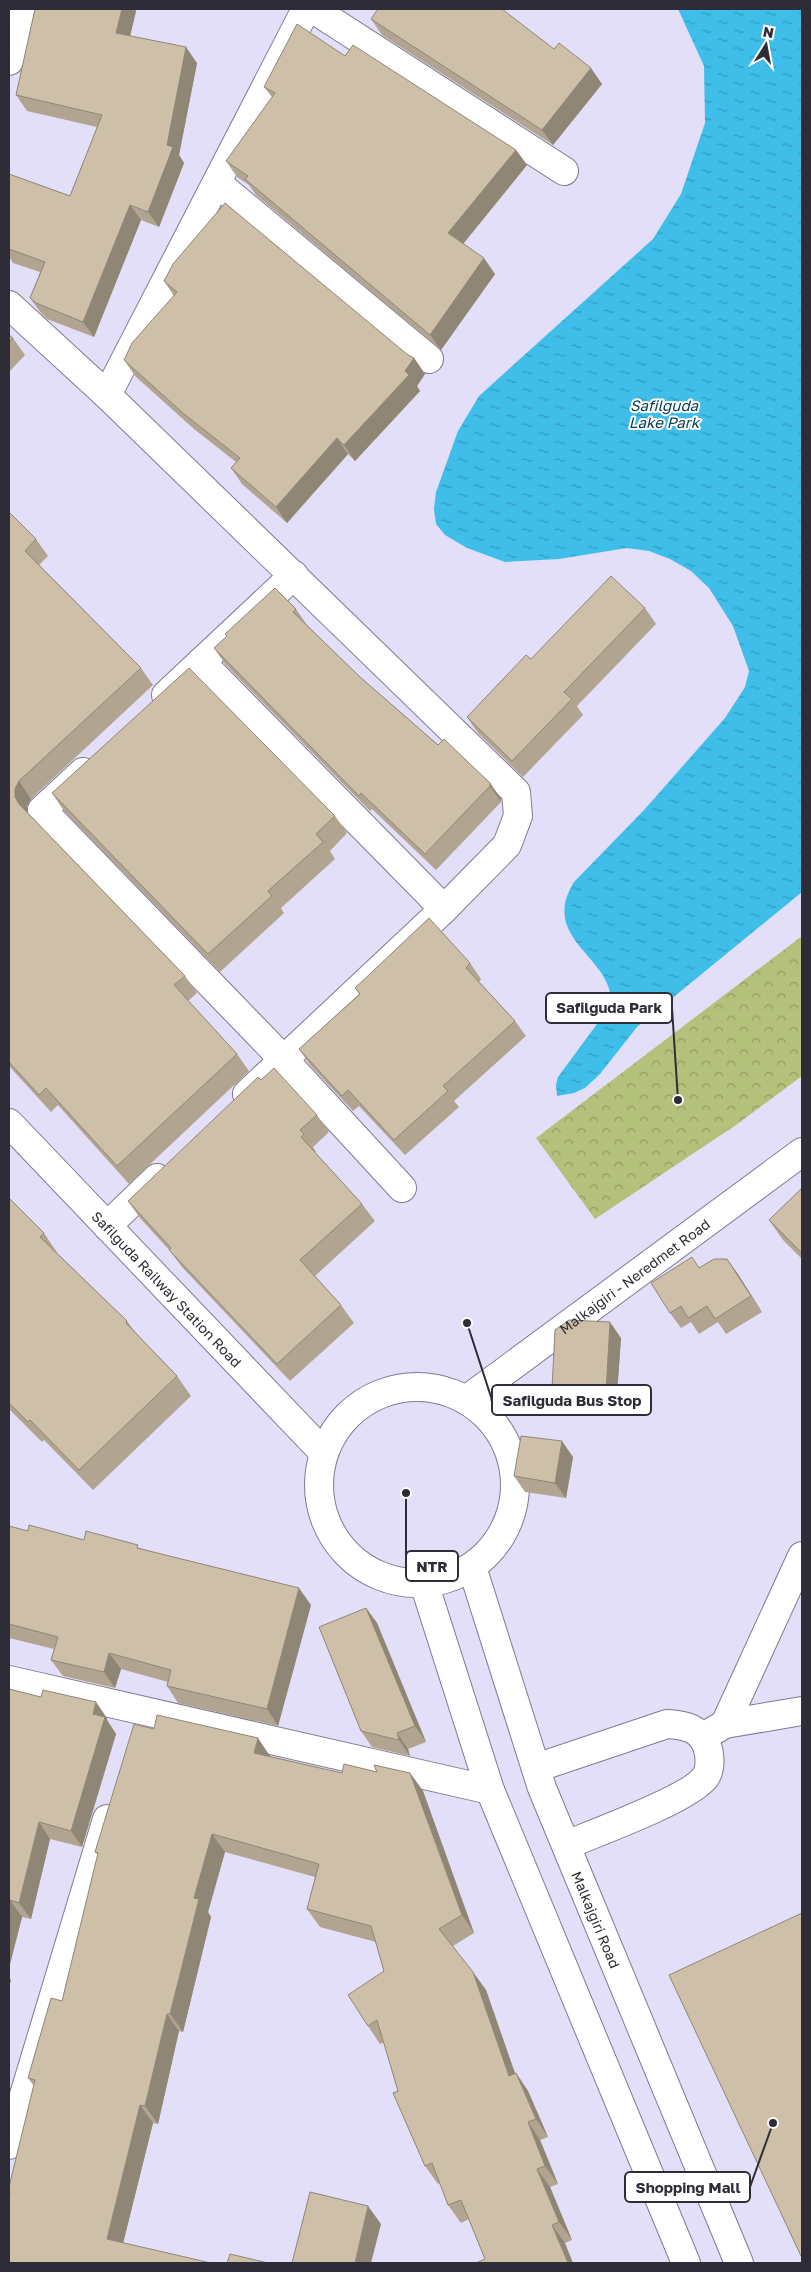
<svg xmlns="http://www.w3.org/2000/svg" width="811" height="2272" viewBox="0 0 811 2272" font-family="'Golos Text',sans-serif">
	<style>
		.park { fill: url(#park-crowns) }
		.water { fill: url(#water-ripples) }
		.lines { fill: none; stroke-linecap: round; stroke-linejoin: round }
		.minor-casing { stroke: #7f7a91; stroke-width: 30 }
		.major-casing { stroke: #7f7a91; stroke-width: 30 }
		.minor { stroke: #fff; stroke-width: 28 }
		.major { stroke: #fff; stroke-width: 28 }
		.wall { fill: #b1a491 }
		.shaded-wall { fill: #908676 }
		.building { fill: #cebfa9; stroke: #908676 }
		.labels { text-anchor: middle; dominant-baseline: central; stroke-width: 4; stroke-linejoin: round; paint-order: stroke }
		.street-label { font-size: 14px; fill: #2e2c36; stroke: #fff }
		.water-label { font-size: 15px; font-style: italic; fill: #074051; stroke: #fff }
		.leader { fill: none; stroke: #2e2c36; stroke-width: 2 }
		.callout-dot { fill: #2e2c36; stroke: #fff; stroke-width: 2 }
		.callout { fill: #fff; stroke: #2e2c36; stroke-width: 2 }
		.callout-label { font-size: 15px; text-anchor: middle; font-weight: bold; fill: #2e2c36 }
	</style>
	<defs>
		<pattern id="park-crowns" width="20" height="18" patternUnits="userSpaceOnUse" patternTransform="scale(1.25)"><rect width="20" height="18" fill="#b4c17a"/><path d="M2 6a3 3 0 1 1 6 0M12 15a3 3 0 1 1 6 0" fill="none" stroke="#939d65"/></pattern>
		<pattern id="water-ripples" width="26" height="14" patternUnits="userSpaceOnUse" patternTransform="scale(1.25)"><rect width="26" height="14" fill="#3ebee8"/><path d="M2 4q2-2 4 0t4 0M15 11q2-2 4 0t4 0" fill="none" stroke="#349bbd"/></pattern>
	</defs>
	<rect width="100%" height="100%" fill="#e4dff8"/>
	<path class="park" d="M 802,936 L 802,1076 L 736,1125 L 595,1219 L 536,1138 Z"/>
	<path class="water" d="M 678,9 L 802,9 L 802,892 L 637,1027 L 600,1074 L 585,1088 L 574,1093 L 557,1096 L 556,1085 L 558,1077 L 611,1005 C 615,957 538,940 574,882 L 645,809 L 725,718 L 745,687 L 749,671 L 733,626 L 709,588 L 691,571 L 670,559 L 649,551 L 627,548 L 559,559 L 505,562 L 467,548 L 445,535 L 436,524 L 434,509 L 436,492 L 458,431 L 479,396 L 653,239 L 681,194 L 705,123 L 704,66 Z"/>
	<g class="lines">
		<defs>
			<g id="minor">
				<path d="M 313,9 L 564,171"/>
				<path d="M 9,61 L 25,9"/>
				<path d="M 217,183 L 429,359"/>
				<path d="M 9,305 L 107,395 L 516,792 L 518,816 L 507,845 L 444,909 L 247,1094"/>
				<path d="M 107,395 L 306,9"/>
				<path d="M 201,662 L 444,909"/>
				<path d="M 166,695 L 294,575"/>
				<path d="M 83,772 L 42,810 L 284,1060 L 402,1188"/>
				<path id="s1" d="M 9,1123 L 324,1453"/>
				<path d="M 107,1226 L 157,1178"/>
				<path d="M 9,1680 L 490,1790"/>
				<path d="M 725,1724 L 802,1556"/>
				<path d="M 713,1731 L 725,1724 L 802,1711"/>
				<path d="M 536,1768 L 667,1724 C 685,1725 700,1728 707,1746 C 710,1754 711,1768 706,1776 C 694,1797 593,1834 566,1845"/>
				<path d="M 9,2145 L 107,1819"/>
			</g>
			<g id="major">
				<circle cx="417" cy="1485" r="98"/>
				<path id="s2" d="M 466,1400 L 802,1152"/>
				<path id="s3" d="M 472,1567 L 542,1788 L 739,2263"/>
				<path d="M 424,1583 L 490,1790 L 686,2263"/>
			</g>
		</defs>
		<use href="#minor" class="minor-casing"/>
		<use href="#major" class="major-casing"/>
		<use href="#minor" class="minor"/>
		<use href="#major" class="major"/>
	</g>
	<g class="wall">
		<path d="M 35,9 L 134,9 L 136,11 L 130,36 L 197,63 L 179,155 L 184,163 L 159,227 L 141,220 L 94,337 L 47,319 L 41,313 L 30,298 L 40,272 L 13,263 L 10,258 L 9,258 L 9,174 L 70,196 L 97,127 L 27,111 L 16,95 Z"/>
		<path d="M 371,19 L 554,49 L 602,84 L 553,145 L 382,35 Z"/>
		<path d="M 345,56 L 516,150 L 527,165 L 463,244 L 495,274 L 441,350 L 256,195 L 249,185 L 237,177 L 226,161 L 272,97 L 264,87 Z"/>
		<path d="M 164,281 L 408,355 L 414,358 L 425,374 L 417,386 L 420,391 L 355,461 L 348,454 L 287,523 L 242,484 L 231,468 L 236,462 L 194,429 L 135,376 L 124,360 L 174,296 Z"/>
		<path d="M 9,335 L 13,338 L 25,355 L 9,372 Z"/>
		<path d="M 9,512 L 36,539 L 48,556 L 39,565 L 141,668 L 153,685 L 31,799 L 27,806 L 27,812 L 185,976 L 197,993 L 188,1001 L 237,1054 L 249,1071 L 129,1184 L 58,1105 L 51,1112 L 9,1066 Z"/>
		<path d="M 645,608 L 656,624 L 577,706 L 583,715 L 523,777 L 478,733 L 467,717 L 531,659 Z"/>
		<path d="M 296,609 L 307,625 L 360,677 L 438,745 L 490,783 L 501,799 L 501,802 L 436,870 L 372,809 L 370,811 L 225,664 L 214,648 L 227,637 L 225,634 Z"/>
		<path d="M 52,793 L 335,816 L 347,833 L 330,851 L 335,859 L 281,908 L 284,913 L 220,972 L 64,811 Z"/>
		<path d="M 470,963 L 481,979 L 479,982 L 515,1021 L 526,1036 L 454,1101 L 459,1107 L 405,1155 L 359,1106 L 353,1111 L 310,1065 L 299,1049 L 359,994 L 355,988 Z"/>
		<path d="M 261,1080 L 317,1115 L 329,1132 L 313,1147 L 316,1152 L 315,1153 L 362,1204 L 375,1221 L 315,1276 L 341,1305 L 354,1323 L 290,1381 L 182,1267 L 170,1251 L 140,1218 L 128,1201 Z"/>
		<path d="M 802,1188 L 802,1259 L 783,1240 L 769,1220 Z"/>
		<path d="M 9,1198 L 44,1233 L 58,1254 L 127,1321 L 135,1332 L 177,1376 L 191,1396 L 93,1490 L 44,1440 L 42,1442 L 9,1409 Z"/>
		<path d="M 727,1259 L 762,1312 L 726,1334 L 718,1322 L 699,1334 L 691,1322 L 681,1328 L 670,1313 L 700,1268 Z"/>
		<path d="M 621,1338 L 616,1408 L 562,1405 L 552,1389 Z"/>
		<path d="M 573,1457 L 566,1498 L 525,1492 L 514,1476 Z"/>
		<path d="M 9,1526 L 28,1531 L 140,1548 L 311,1605 L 278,1726 L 178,1703 L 167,1686 L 168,1682 L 121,1669 L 115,1688 L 63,1676 L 51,1660 L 54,1649 L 9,1638 Z"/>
		<path d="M 366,1608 L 377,1623 L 426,1742 L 408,1749 L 410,1756 L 372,1747 L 361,1731 Z"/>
		<path d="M 9,1689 L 107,1718 L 107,1720 L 116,1734 L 82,1847 L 50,1839 L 31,1919 L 22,1917 L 9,1968 Z"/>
		<path d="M 154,1729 L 342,1773 L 410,1773 L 423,1791 L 474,1933 L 453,1946 L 486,1990 L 515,2073 L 516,2073 L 528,2091 L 548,2137 L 540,2140 L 558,2184 L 550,2187 L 572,2240 L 565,2243 L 485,2259 L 469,2219 L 461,2223 L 448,2205 L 440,2183 L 438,2184 L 425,2166 L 398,2091 L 384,2042 L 380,2044 L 368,2026 L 384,1971 L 376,1942 L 320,1927 L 307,1909 L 315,1877 L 225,1852 L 208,1912 L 211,1917 L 183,2032 L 179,2031 L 158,2124 L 153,2123 L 123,2242 L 9,2263 L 9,2187 L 34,2086 L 28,2078 L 62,2001 L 98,1855 L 95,1852 Z"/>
	</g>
	<g class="shaded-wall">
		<path d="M 122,9 L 134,9 L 136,11 L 127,49 L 116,33 Z"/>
		<path d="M 186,47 L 197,63 L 179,155 L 184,163 L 159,227 L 148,212 L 167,145 Z"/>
		<path d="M 591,68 L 602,84 L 553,145 L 542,130 Z"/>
		<path d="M 516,150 L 527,165 L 459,249 L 448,233 Z"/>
		<path d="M 130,205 L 141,220 L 94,337 L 83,322 Z"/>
		<path d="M 484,258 L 495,274 L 441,350 L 430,335 Z"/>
		<path d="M 414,358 L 425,374 L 417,386 L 420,391 L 355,461 L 344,445 L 405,371 Z"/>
		<path d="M 337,438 L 348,454 L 287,523 L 276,507 Z"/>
		<path d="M 19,781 L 31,799 L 27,806 L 27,814 L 19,804 L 15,797 L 15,789 Z"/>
		<path d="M 490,783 L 501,799 L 501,802 L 490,786 Z"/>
		<path d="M 727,1259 L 738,1274 L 762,1312 L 751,1296 Z"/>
		<path d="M 610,1322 L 621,1338 L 616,1408 L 606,1392 Z"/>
		<path d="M 562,1441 L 573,1457 L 566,1498 L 555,1483 Z"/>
		<path d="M 299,1588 L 311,1605 L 278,1726 L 267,1709 Z"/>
		<path d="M 366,1608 L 377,1623 L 426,1742 L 415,1726 Z"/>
		<path d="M 109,1653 L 121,1669 L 115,1688 L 104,1672 Z"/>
		<path d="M 96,1702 L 107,1718 L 107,1720 L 116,1734 L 82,1847 L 71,1831 L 93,1714 Z"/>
		<path d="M 397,1733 L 408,1749 L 410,1756 L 399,1740 Z"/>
		<path d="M 258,1738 L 270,1756 L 267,1771 L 254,1753 Z"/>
		<path d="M 410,1773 L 423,1791 L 474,1933 L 462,1915 Z"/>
		<path d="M 39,1822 L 50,1839 L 31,1919 L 19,1903 Z"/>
		<path d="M 212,1834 L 225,1852 L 208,1912 L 211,1917 L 183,2032 L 170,2014 L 194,1898 Z"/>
		<path d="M 10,1900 L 22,1917 L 9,1968 L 9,1906 Z"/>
		<path d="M 473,1972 L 486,1990 L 522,2094 L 509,2076 Z"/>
		<path d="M 9,1977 L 11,1980 L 9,1988 Z"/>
		<path d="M 167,2014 L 179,2031 L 158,2124 L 145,2106 Z"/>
		<path d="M 516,2073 L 528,2091 L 548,2137 L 536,2119 Z"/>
		<path d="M 140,2105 L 153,2123 L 120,2256 L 107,2239 Z"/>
		<path d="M 528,2122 L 540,2140 L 558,2184 L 545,2166 Z"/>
		<path d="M 537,2169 L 550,2187 L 572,2240 L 559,2222 Z"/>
		<path d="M 368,2206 L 381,2224 L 371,2263 L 355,2263 Z"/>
		<path d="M 552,2225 L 565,2243 L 573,2263 L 568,2263 Z"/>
	</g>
	<g class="building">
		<path d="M 35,9 L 122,9 L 116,33 L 186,47 L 167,145 L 173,147 L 148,212 L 130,205 L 83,322 L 36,303 L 30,298 L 45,262 L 9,249 L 9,174 L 70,196 L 102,115 L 16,95 Z"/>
		<path d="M 378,9 L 502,9 L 554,49 L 559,43 L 591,68 L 542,130 L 371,19 Z"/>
		<path d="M 297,24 L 345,56 L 353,45 L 516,150 L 448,233 L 484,258 L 430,335 L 245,179 L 248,176 L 226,161 L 275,93 L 264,87 Z"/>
		<path d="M 225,203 L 408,355 L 414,358 L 405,371 L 409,375 L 344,445 L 337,438 L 276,507 L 231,468 L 240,458 L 184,414 L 124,360 L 132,343 L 177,292 L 164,281 L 173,264 Z"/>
		<path d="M 9,335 L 13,338 L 9,342 Z"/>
		<path d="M 9,512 L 36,539 L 25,551 L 141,668 L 19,781 L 15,789 L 15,797 L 19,804 L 185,976 L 174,985 L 237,1054 L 117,1166 L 46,1088 L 39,1095 L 9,1062 Z"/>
		<path d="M 611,576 L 645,608 L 564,692 L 572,699 L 512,761 L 467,717 L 526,655 L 531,659 Z"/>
		<path d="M 275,588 L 296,609 L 293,612 L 360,677 L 438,745 L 444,739 L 490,783 L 490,786 L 425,854 L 361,793 L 359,796 L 214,648 L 227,636 L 225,634 Z"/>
		<path d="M 189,668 L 335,816 L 316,834 L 323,842 L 268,891 L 272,896 L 208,954 L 52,793 Z"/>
		<path d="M 429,918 L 470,963 L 466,968 L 515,1021 L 443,1086 L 448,1091 L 394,1140 L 348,1090 L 342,1096 L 299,1049 L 360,994 L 355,988 Z"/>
		<path d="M 274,1068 L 317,1115 L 300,1130 L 304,1134 L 301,1137 L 362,1204 L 300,1260 L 341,1305 L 277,1364 L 169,1250 L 171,1248 L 128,1201 L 258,1077 L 261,1080 Z"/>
		<path d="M 802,1188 L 802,1253 L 769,1220 Z"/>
		<path d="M 9,1198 L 44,1233 L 40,1237 L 127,1321 L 126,1323 L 177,1376 L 79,1470 L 30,1420 L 28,1422 L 9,1403 Z"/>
		<path d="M 692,1257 L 699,1268 L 714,1259 L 727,1259 L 751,1296 L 715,1319 L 707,1306 L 688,1318 L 681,1306 L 670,1313 L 651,1283 Z"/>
		<path d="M 569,1320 L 610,1322 L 606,1392 L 552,1389 L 555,1330 Z"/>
		<path d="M 521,1436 L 562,1441 L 555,1483 L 514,1476 Z"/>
		<path d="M 29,1525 L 84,1540 L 86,1531 L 138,1545 L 137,1548 L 299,1588 L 267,1709 L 167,1686 L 171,1670 L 109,1653 L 104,1672 L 51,1660 L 58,1637 L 9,1624 L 9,1526 L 28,1531 Z"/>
		<path d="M 366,1608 L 415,1726 L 397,1733 L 399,1740 L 361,1731 L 319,1627 Z"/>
		<path d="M 9,1689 L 41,1697 L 43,1690 L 96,1702 L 93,1714 L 105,1717 L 71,1831 L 39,1822 L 19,1903 L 10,1900 L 9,1906 Z"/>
		<path d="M 157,1715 L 258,1738 L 254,1753 L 342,1773 L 344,1764 L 377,1772 L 374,1765 L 410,1773 L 462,1915 L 439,1929 L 473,1972 L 509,2076 L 516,2073 L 536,2119 L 528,2122 L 545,2166 L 537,2169 L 559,2222 L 552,2225 L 568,2263 L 476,2263 L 485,2259 L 461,2200 L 448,2205 L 432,2163 L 425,2166 L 393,2093 L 398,2091 L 377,2020 L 368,2026 L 348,1995 L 384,1971 L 371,1926 L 307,1909 L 319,1864 L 212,1834 L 194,1898 L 199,1899 L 170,2014 L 167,2014 L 145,2106 L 140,2105 L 107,2239 L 211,2263 L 9,2263 L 9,2197 L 10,2192 L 9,2191 L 9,2187 L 35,2080 L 28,2078 L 51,1998 L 62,2001 L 98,1853 L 95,1852 L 134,1724 L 154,1729 Z"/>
		<path d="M 802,1913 L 802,2258 L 669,1975 Z"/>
		<path d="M 310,2192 L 368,2206 L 355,2263 L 292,2263 Z"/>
		<path d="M 230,2254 L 268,2263 L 227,2263 Z"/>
	</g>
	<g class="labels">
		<g class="street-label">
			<text stroke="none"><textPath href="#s2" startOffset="209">Malkajgiri - Neredmet Road</textPath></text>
			<text stroke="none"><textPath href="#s1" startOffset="229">Safilguda Railway Station Road</textPath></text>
			<text stroke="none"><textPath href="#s3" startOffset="374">Malkajgiri Road</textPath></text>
		</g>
		<g class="water-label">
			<text x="664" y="405">Safilguda<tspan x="664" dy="17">Lake Park</tspan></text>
		</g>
	</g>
	<path class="leader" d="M678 1100L672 1008M467 1323L492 1400M406 1493L406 1566M773 2123L750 2187"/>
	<g class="callout-dot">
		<circle cx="678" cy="1100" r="5"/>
		<circle cx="467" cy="1323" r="5"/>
		<circle cx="406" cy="1493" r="5"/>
		<circle cx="773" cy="2123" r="5"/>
	</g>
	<g class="callout">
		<rect x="546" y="993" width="126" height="30" rx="5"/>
		<rect x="492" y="1385" width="159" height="30" rx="5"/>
		<rect x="406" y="1551" width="52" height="30" rx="5"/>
		<rect x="625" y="2172" width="125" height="30" rx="5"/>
	</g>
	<g class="callout-label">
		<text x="609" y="1013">Safilguda Park</text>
		<text x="572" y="1406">Safilguda Bus Stop</text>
		<text x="432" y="1572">NTR</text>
		<text x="688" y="2193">Shopping Mall</text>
	</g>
	<rect width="811" height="2272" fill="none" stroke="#2e2c36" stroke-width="20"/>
	<g transform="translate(766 45) rotate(11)" stroke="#ffffff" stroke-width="4" paint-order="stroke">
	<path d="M0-4L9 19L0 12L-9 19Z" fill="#2e2c36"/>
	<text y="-8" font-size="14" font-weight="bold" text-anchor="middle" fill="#2e2c36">N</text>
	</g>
</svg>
